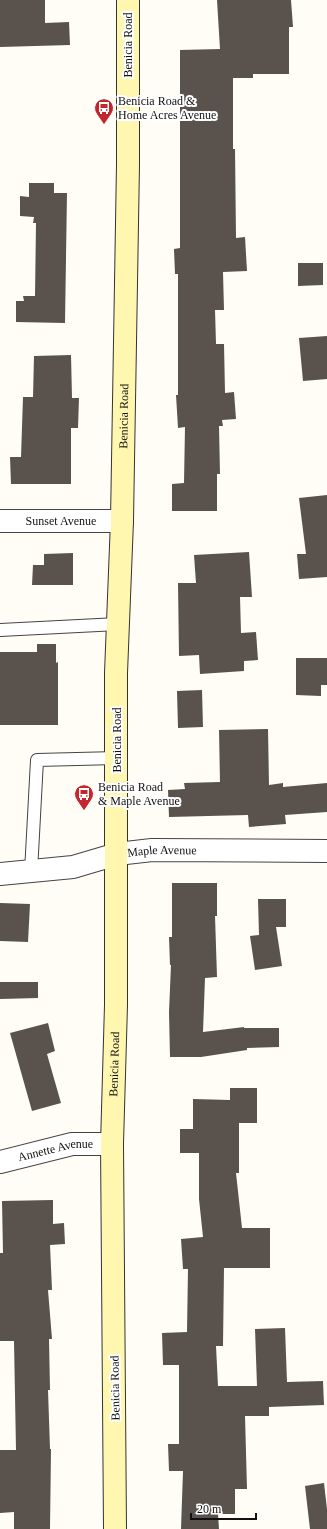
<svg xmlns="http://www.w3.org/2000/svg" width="327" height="1529" viewBox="0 0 327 1529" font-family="'Times New Roman',serif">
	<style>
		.building { fill: #5a524d }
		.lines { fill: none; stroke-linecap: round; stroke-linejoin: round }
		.service-casing { stroke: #444; stroke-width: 14 }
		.minor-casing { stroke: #444; stroke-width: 24 }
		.tertiary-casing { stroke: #444; stroke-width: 24 }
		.secondary-casing { stroke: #333; stroke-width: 24 }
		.service { stroke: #fff; stroke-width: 12 }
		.minor { stroke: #fff; stroke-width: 22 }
		.tertiary { stroke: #fff; stroke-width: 22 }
		.secondary { stroke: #fff6b0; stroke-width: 22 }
		.labels { text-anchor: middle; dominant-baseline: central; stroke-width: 4; stroke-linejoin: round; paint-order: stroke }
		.street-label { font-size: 12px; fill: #111; stroke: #fff }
		.poi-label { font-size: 12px; fill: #111; stroke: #fff; text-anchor: start }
	</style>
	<rect width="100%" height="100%" fill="#fffdf5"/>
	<g class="building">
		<path d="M 0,0 L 45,0 L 45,23 L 69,22 L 70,45 L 0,47 Z"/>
		<path d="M 217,0 L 291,0 L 293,27 L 289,27 L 289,74 L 253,74 L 253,78 L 233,78 L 233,149 L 235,149 L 236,238 L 245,237 L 247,271 L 223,272 L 224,310 L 215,310 L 216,344 L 224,344 L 225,393 L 234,392 L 236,419 L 222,420 L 223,426 L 219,426 L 220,474 L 217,474 L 217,511 L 172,511 L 172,484 L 184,483 L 185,427 L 178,428 L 176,395 L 178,395 L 178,274 L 175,274 L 174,249 L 180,248 L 180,50 L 220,49 Z"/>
		<path d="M 29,183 L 54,183 L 54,193 L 67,193 L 65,323 L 16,322 L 16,301 L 24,301 L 23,296 L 35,296 L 36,223 L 33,223 L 34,217 L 20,216 L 20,196 L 29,197 Z"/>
		<path d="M 298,263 L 323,263 L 323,285 L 298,286 Z"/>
		<path d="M 327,336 L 327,379 L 303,381 L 299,338 Z"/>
		<path d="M 71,355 L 72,398 L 79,398 L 78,428 L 71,428 L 71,484 L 11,484 L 10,457 L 21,457 L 23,397 L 33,397 L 34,356 Z"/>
		<path d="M 327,495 L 327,577 L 299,579 L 297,554 L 306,554 L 299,498 Z"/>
		<path d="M 249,552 L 252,597 L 240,597 L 241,633 L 256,632 L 258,660 L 244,661 L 244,671 L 200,674 L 199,655 L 179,656 L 178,583 L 196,583 L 194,555 Z"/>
		<path d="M 73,553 L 73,585 L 32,585 L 33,565 L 44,565 L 44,554 Z"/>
		<path d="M 37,644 L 56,644 L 56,663 L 58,662 L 58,725 L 0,725 L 0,652 L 37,652 Z"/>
		<path d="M 296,658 L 327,658 L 327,685 L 321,685 L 321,696 L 296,695 Z"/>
		<path d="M 202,690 L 203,727 L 178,728 L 177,691 Z"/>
		<path d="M 268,729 L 269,785 L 283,783 L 283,787 L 327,783 L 327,812 L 285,815 L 286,824 L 249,827 L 248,815 L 169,817 L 168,790 L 185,789 L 184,783 L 220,782 L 219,730 Z"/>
		<path d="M 172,883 L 217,883 L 217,916 L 215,916 L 217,977 L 205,978 L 203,1032 L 244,1027 L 244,1028 L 279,1028 L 279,1047 L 247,1048 L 247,1050 L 201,1057 L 170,1057 L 169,1012 L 171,965 L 170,965 L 169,937 L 172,937 Z"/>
		<path d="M 258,899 L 286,899 L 286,927 L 276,927 L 282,966 L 255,970 L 250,936 L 259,935 Z"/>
		<path d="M 0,903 L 30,904 L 28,942 L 0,941 Z"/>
		<path d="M 0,982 L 38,982 L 38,998 L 0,999 Z"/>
		<path d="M 48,1023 L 55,1051 L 47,1054 L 61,1103 L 32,1111 L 10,1033 Z"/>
		<path d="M 230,1088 L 257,1088 L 257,1123 L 239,1123 L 239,1173 L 236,1173 L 242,1228 L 270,1228 L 270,1268 L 224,1268 L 223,1346 L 216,1346 L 218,1386 L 257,1386 L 255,1329 L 285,1328 L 287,1382 L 323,1381 L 324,1405 L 269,1407 L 269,1416 L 245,1416 L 247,1489 L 235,1489 L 235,1514 L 218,1514 L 219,1529 L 181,1529 L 183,1471 L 169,1471 L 168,1444 L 179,1444 L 179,1365 L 163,1365 L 162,1333 L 187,1332 L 188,1269 L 183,1269 L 181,1239 L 203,1237 L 199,1199 L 199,1153 L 180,1153 L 180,1129 L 193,1129 L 193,1099 L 230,1100 Z"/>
		<path d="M 53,1200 L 53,1224 L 64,1223 L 65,1244 L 50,1245 L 52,1290 L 48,1290 L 52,1339 L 49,1339 L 50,1390 L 48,1390 L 50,1449 L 51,1449 L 50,1529 L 14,1529 L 14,1512 L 0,1513 L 0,1450 L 16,1450 L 14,1341 L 0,1341 L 0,1253 L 3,1253 L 2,1201 Z"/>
		<path d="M 324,1483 L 327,1509 L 327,1529 L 310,1529 L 305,1486 Z"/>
	</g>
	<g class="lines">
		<defs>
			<g id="service">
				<path d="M 0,630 L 118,624"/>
				<path d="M 31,872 L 37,760 L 117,758"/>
			</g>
			<g id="minor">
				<path id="s1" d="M 0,521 L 122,521"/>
				<path id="s2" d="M 117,854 L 152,850 L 327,851"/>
				<path id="s3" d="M 0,1162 L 72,1144 L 112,1144"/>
			</g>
			<path id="tertiary" d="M 0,874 L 73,867 L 117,854"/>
			<g id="secondary">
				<path id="s4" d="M 115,1529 L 112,1144 L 116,1005 L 116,673 L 122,521 L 128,164 L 128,0"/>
			</g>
		</defs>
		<use href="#service" class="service-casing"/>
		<use href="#minor" class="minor-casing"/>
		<use href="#tertiary" class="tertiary-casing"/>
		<use href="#secondary" class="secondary-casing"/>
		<use href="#service" class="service"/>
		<use href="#minor" class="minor"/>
		<use href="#tertiary" class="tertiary"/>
		<use href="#secondary" class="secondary"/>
	</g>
	<defs>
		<symbol id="bus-pin" viewBox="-11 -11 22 30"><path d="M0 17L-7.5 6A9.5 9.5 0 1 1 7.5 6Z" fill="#c4262e" stroke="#fff"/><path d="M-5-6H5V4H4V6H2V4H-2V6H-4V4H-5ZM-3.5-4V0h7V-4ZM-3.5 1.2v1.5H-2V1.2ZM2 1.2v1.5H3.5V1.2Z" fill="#fff"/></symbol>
	</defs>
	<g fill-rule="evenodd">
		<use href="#bus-pin" x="93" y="97" width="22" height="30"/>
		<use href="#bus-pin" x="73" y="783" width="22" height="30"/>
	</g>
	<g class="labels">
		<g class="street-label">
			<text transform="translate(128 45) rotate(-90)">Benicia Road</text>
			<text stroke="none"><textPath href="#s4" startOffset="1113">Benicia Road</textPath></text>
			<text stroke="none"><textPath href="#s1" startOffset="61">Sunset Avenue</textPath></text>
			<text transform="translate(117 740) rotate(-90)">Benicia Road</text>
			<text stroke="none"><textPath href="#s2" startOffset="45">Maple Avenue</textPath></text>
			<text stroke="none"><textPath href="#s4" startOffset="465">Benicia Road</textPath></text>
			<text stroke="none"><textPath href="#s3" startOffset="57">Annette Avenue</textPath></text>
			<text transform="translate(115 1388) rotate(-91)">Benicia Road</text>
		</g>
		<g class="poi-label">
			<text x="118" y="101">Benicia Road &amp;<tspan x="118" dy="14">Home Acres Avenue</tspan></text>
			<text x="98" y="787">Benicia Road<tspan x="98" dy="14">&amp; Maple Avenue</tspan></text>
		</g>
	</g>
	<path d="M191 1513v6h65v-6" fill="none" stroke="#111111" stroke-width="2"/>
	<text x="197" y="1513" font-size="12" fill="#111111" stroke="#ffffff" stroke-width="3" paint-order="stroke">20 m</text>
</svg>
